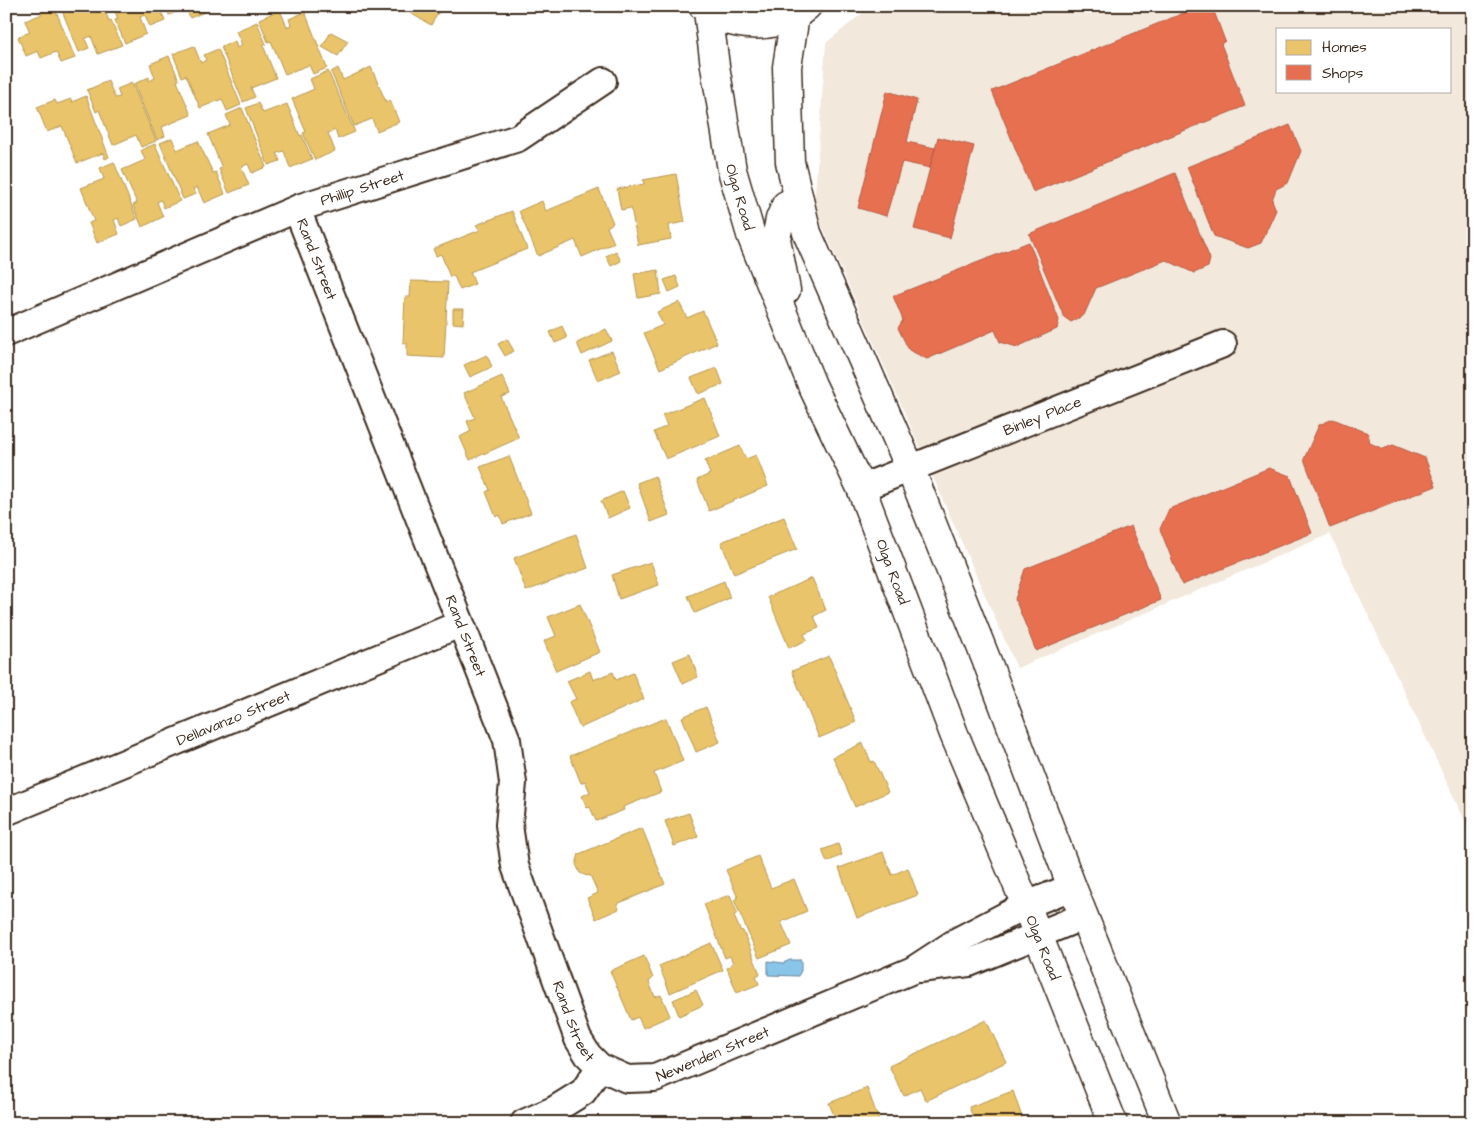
<svg xmlns="http://www.w3.org/2000/svg" width="1479" height="1129" viewBox="0 0 1479 1129" font-family="'Architects Daughter',sans-serif">
	<style>
		.built { fill: #f3e8dc; fill-rule: evenodd }
		.water { fill: #89c4e9; stroke: #6a8698 }
		.homes { fill: #e9c46a; stroke: #b59653 }
		.shops { fill: #e76f51; stroke: #b35a42 }
		.lines { fill: none; stroke-linecap: round; stroke-linejoin: round }
		.street-casing { stroke: #3b2a1e; stroke-width: 30 }
		.primary-casing { stroke: #3b2a1e; stroke-width: 31 }
		.street { stroke: #fff; stroke-width: 26 }
		.primary { stroke: #fff; stroke-width: 28 }
		.labels { text-anchor: middle; dominant-baseline: central; stroke-width: 5; stroke-linejoin: round; paint-order: stroke }
		.street-label { font-size: 15px; fill: #3b2a1e; stroke: #fff }
	</style>
	<rect width="100%" height="100%" fill="#fff"/>
	<filter id="ink" filterUnits="userSpaceOnUse"><feTurbulence type="fractalNoise" baseFrequency=".02" numOctaves="2"/><feDisplacementMap in="SourceGraphic" scale="10" xChannelSelector="R" yChannelSelector="G"/><feConvolveMatrix kernelMatrix="1 2 1 2 8 2 1 2 1" color-interpolation-filters="sRGB"/></filter>
	<g filter="url(#ink)">
		<path class="built" d="M 871,6 L 1473,6 L 1473,838 L 1330,534 L 1017,668 L 814,207 L 826,43 ZM 1278,29 L 1450,29 L 1450,91 L 1278,91 Z"/>
		<path class="water" d="M 790,960 L 801,960 L 801,971 L 798,976 L 768,975 L 768,961 L 783,963 Z"/>
		<g class="homes">
			<path d="M 39,6 L 54,6 L 75,58 L 61,63 L 56,52 L 41,58 L 38,51 L 26,56 L 18,37 L 30,32 L 25,21 L 42,14 Z"/>
			<path d="M 60,6 L 103,6 L 109,21 L 111,20 L 122,45 L 98,54 L 91,36 L 85,39 L 89,48 L 79,52 Z"/>
			<path d="M 113,6 L 159,6 L 165,21 L 150,27 L 145,15 L 140,17 L 146,34 L 125,43 L 115,20 L 118,19 Z"/>
			<path d="M 165,6 L 175,6 L 177,12 L 169,15 Z"/>
			<path d="M 185,6 L 213,6 L 214,8 L 190,18 Z"/>
			<path d="M 415,6 L 442,6 L 431,25 L 410,13 Z"/>
			<path d="M 280,10 L 287,27 L 291,25 L 289,19 L 305,12 L 327,68 L 313,74 L 309,65 L 285,74 L 271,41 L 268,42 L 259,19 Z"/>
			<path d="M 257,22 L 266,44 L 263,45 L 276,78 L 251,88 L 255,97 L 243,102 L 221,47 L 235,41 L 237,48 L 242,45 L 236,31 Z"/>
			<path d="M 331,32 L 348,41 L 338,56 L 322,47 Z"/>
			<path d="M 194,46 L 201,63 L 206,60 L 204,55 L 218,49 L 241,105 L 227,111 L 222,99 L 200,108 L 186,75 L 182,77 L 173,54 Z"/>
			<path d="M 169,56 L 179,80 L 177,81 L 191,115 L 162,127 L 165,136 L 157,140 L 134,84 L 149,77 L 149,81 L 155,78 L 150,64 Z"/>
			<path d="M 371,67 L 386,102 L 390,100 L 399,122 L 377,131 L 372,119 L 354,126 L 331,72 L 338,68 L 343,80 Z"/>
			<path d="M 328,71 L 355,132 L 338,139 L 335,130 L 328,133 L 335,151 L 315,160 L 303,133 L 306,132 L 292,99 L 314,89 L 310,79 Z"/>
			<path d="M 108,81 L 115,98 L 120,97 L 117,89 L 132,83 L 156,141 L 141,147 L 136,135 L 113,145 L 99,110 L 96,112 L 87,90 Z"/>
			<path d="M 86,96 L 109,157 L 105,159 L 103,153 L 77,163 L 62,126 L 47,132 L 37,107 L 55,100 L 57,104 L 71,99 L 72,102 Z"/>
			<path d="M 258,103 L 263,113 L 287,104 L 300,136 L 302,135 L 312,159 L 290,168 L 284,151 L 277,153 L 280,161 L 268,165 L 246,108 Z"/>
			<path d="M 242,108 L 266,167 L 252,173 L 248,164 L 241,167 L 249,185 L 229,193 L 219,169 L 222,168 L 208,134 L 230,125 L 226,115 Z"/>
			<path d="M 172,138 L 177,150 L 198,141 L 213,173 L 216,172 L 225,194 L 204,203 L 197,187 L 193,189 L 196,194 L 183,199 L 160,143 Z"/>
			<path d="M 155,144 L 180,201 L 164,208 L 161,200 L 157,202 L 163,217 L 142,227 L 133,205 L 137,203 L 122,170 L 145,160 L 141,150 Z"/>
			<path d="M 114,162 L 137,219 L 121,226 L 118,218 L 114,220 L 119,234 L 97,243 L 89,223 L 94,221 L 81,188 L 104,179 L 100,168 Z"/>
			<path d="M 676,174 L 685,222 L 669,225 L 671,239 L 638,245 L 631,208 L 621,210 L 617,189 L 644,184 L 643,180 Z"/>
			<path d="M 599,189 L 613,223 L 607,227 L 614,243 L 582,257 L 575,240 L 538,256 L 519,211 L 542,201 L 546,211 Z"/>
			<path d="M 512,211 L 527,249 L 470,272 L 475,284 L 460,290 L 454,276 L 450,277 L 441,254 L 436,256 L 433,249 L 480,230 L 476,225 Z"/>
			<path d="M 616,251 L 621,261 L 611,266 L 606,256 Z"/>
			<path d="M 658,270 L 661,294 L 638,298 L 634,274 Z"/>
			<path d="M 676,276 L 680,287 L 669,292 L 664,280 Z"/>
			<path d="M 411,281 L 448,282 L 444,358 L 407,356 L 407,343 L 403,343 L 405,297 L 410,297 Z"/>
			<path d="M 679,302 L 687,318 L 703,311 L 717,343 L 660,369 L 644,333 L 663,325 L 657,312 Z"/>
			<path d="M 453,309 L 464,309 L 463,324 L 453,323 Z"/>
			<path d="M 562,326 L 567,338 L 555,343 L 550,332 Z"/>
			<path d="M 606,329 L 612,341 L 582,355 L 577,343 Z"/>
			<path d="M 507,339 L 514,351 L 505,356 L 498,344 Z"/>
			<path d="M 612,351 L 621,371 L 598,381 L 589,360 Z"/>
			<path d="M 487,355 L 492,367 L 470,377 L 464,365 Z"/>
			<path d="M 717,368 L 723,384 L 698,394 L 691,378 Z"/>
			<path d="M 502,376 L 510,394 L 501,397 L 519,438 L 470,460 L 460,437 L 471,431 L 467,421 L 475,418 L 464,393 Z"/>
			<path d="M 705,398 L 720,436 L 666,459 L 654,432 L 667,426 L 662,415 Z"/>
			<path d="M 740,446 L 746,459 L 756,455 L 768,486 L 709,511 L 697,480 L 710,474 L 705,461 Z"/>
			<path d="M 509,456 L 531,513 L 503,524 L 500,515 L 496,517 L 486,492 L 490,490 L 480,467 Z"/>
			<path d="M 655,476 L 669,515 L 651,522 L 637,483 Z"/>
			<path d="M 623,491 L 630,508 L 608,518 L 601,501 Z"/>
			<path d="M 784,517 L 797,549 L 734,574 L 721,542 Z"/>
			<path d="M 576,534 L 588,568 L 526,591 L 514,558 Z"/>
			<path d="M 651,562 L 659,585 L 619,599 L 612,575 Z"/>
			<path d="M 812,578 L 826,610 L 814,616 L 819,628 L 804,634 L 807,640 L 789,648 L 768,597 Z"/>
			<path d="M 724,581 L 730,598 L 695,613 L 688,596 Z"/>
			<path d="M 580,604 L 600,652 L 556,671 L 544,641 L 556,636 L 548,617 Z"/>
			<path d="M 690,654 L 698,677 L 683,684 L 673,661 Z"/>
			<path d="M 829,656 L 856,722 L 819,738 L 792,671 Z"/>
			<path d="M 590,671 L 593,680 L 613,672 L 616,680 L 633,673 L 644,699 L 580,728 L 569,702 L 576,699 L 567,681 Z"/>
			<path d="M 706,707 L 720,742 L 696,752 L 682,717 Z"/>
			<path d="M 666,718 L 683,761 L 654,773 L 661,792 L 623,807 L 624,810 L 596,821 L 590,807 L 587,808 L 582,796 L 590,792 L 585,781 L 581,783 L 570,756 Z"/>
			<path d="M 863,743 L 871,762 L 874,761 L 888,792 L 855,807 L 833,757 Z"/>
			<path d="M 689,813 L 698,837 L 674,846 L 665,821 Z"/>
			<path d="M 642,828 L 665,884 L 617,904 L 619,909 L 596,919 L 587,898 L 598,893 L 590,875 L 587,876 L 580,873 L 576,864 L 579,854 Z"/>
			<path d="M 838,844 L 842,855 L 827,862 L 822,850 Z"/>
			<path d="M 883,852 L 892,875 L 908,868 L 918,895 L 857,918 L 839,868 Z"/>
			<path d="M 758,856 L 771,888 L 794,879 L 807,911 L 781,922 L 791,945 L 759,958 L 734,900 L 738,898 L 726,870 Z"/>
			<path d="M 730,895 L 737,913 L 734,916 L 740,930 L 743,931 L 760,974 L 756,976 L 759,984 L 737,993 L 727,968 L 733,963 L 730,956 L 725,958 L 704,904 Z"/>
			<path d="M 711,943 L 723,970 L 670,993 L 659,966 Z"/>
			<path d="M 644,956 L 653,978 L 649,982 L 655,997 L 661,995 L 670,1016 L 643,1028 L 638,1017 L 631,1020 L 610,971 Z"/>
			<path d="M 696,990 L 703,1005 L 679,1016 L 673,1000 Z"/>
			<path d="M 986,1020 L 1006,1062 L 926,1101 L 920,1088 L 904,1096 L 889,1066 Z"/>
			<path d="M 867,1088 L 880,1123 L 837,1123 L 829,1103 Z"/>
			<path d="M 1013,1091 L 1024,1123 L 975,1123 L 969,1107 Z"/>
		</g>
		<g class="shops">
			<path d="M 1201,6 L 1212,6 L 1225,41 L 1221,44 L 1245,106 L 1033,192 L 992,91 Z"/>
			<path d="M 887,91 L 917,100 L 907,142 L 935,148 L 930,168 L 902,162 L 886,216 L 858,208 Z"/>
			<path d="M 1290,125 L 1301,151 L 1288,183 L 1276,189 L 1272,200 L 1276,210 L 1261,243 L 1248,248 L 1214,236 L 1187,167 Z"/>
			<path d="M 938,137 L 974,146 L 950,238 L 914,229 Z"/>
			<path d="M 1175,173 L 1210,259 L 1208,267 L 1194,273 L 1166,260 L 1096,288 L 1084,315 L 1071,322 L 1064,317 L 1029,234 Z"/>
			<path d="M 1029,242 L 1059,320 L 1057,329 L 1017,347 L 1000,342 L 995,330 L 927,359 L 909,350 L 898,328 L 903,320 L 893,296 Z"/>
			<path d="M 1333,419 L 1368,433 L 1370,443 L 1383,449 L 1393,445 L 1425,458 L 1436,486 L 1330,528 L 1304,459 L 1319,425 Z"/>
			<path d="M 1269,468 L 1290,476 L 1312,533 L 1182,585 L 1160,529 L 1169,509 Z"/>
			<path d="M 1131,526 L 1161,600 L 1036,651 L 1015,599 L 1025,569 Z"/>
		</g>
		<g class="lines">
			<defs>
				<g id="street">
					<path id="s1" d="M 297,209 L 507,740 L 513,783 L 509,825 L 515,866 L 578,1039 L 588,1055 L 600,1067 L 627,1079 L 655,1078 L 913,970 L 959,940 L 1026,905 L 1072,887"/>
					<path id="s2" d="M 6,333 L 301,207 L 518,138 L 603,81"/>
					<path id="s3" d="M 861,488 L 1223,344"/>
					<path id="s4" d="M 6,812 L 460,624"/>
					<path d="M 919,969 L 969,963 L 1084,916"/>
					<path d="M 524,1123 L 554,1110 L 583,1092 L 600,1067"/>
				</g>
				<g id="primary">
					<path d="M 703,6 C 727,27 767,30 795,15 C 799,13 803,9 807,6"/>
					<path id="s5" d="M 708,11 L 715,66 L 732,170 L 751,235 L 812,385 L 861,488 L 954,734 L 1026,905 L 1113,1123"/>
					<path d="M 795,15 L 787,67 L 790,162 L 807,233 L 910,468 L 988,664 L 1072,887 L 1167,1123"/>
					<path d="M 786,290 L 776,239 L 780,219 L 786,205 L 799,199"/>
				</g>
			</defs>
			<use href="#street" class="street-casing"/>
			<use href="#primary" class="primary-casing"/>
			<use href="#street" class="street"/>
			<use href="#primary" class="primary"/>
		</g>
	</g>
	<g class="labels">
		<g class="street-label">
			<text stroke="none"><textPath href="#s2" startOffset="385">Phillip Street</textPath></text>
			<text stroke="none"><textPath href="#s5" startOffset="189">Olga Road</textPath></text>
			<text stroke="none"><textPath href="#s1" startOffset="54">Rand Street</textPath></text>
			<text stroke="none"><textPath href="#s3" startOffset="195">Binley Place</textPath></text>
			<text stroke="none"><textPath href="#s5" startOffset="594">Olga Road</textPath></text>
			<text stroke="none"><textPath href="#s1" startOffset="459">Rand Street</textPath></text>
			<text stroke="none"><textPath href="#s4" startOffset="246">Dellavanzo Street</textPath></text>
			<text stroke="none"><textPath href="#s5" startOffset="999">Olga Road</textPath></text>
			<text stroke="none"><textPath href="#s1" startOffset="864">Rand Street</textPath></text>
			<text stroke="none"><textPath href="#s1" startOffset="1038">Newenden Street</textPath></text>
		</g>
	</g>
	<rect width="1479" height="1129" fill="none" stroke="#fff" stroke-width="25"/>
	<rect x="12" y="12" width="1454" height="1104" fill="none" stroke="#3b2a1e" stroke-width="2" filter="url(#ink)"/>
	<rect x="1276" y="28" width="175" height="65" fill="#ffffff" stroke="#b1aaa5"/>
	<rect x="1286" y="40" width="25" height="15" fill="#e9c46a" stroke="#b1aaa5"/>
	<text x="1322" y="52" font-size="15" fill="#3b2a1e">Homes</text>
	<rect x="1286" y="65" width="25" height="15" fill="#e76f51" stroke="#b1aaa5"/>
	<text x="1322" y="78" font-size="15" fill="#3b2a1e">Shops</text>
</svg>
